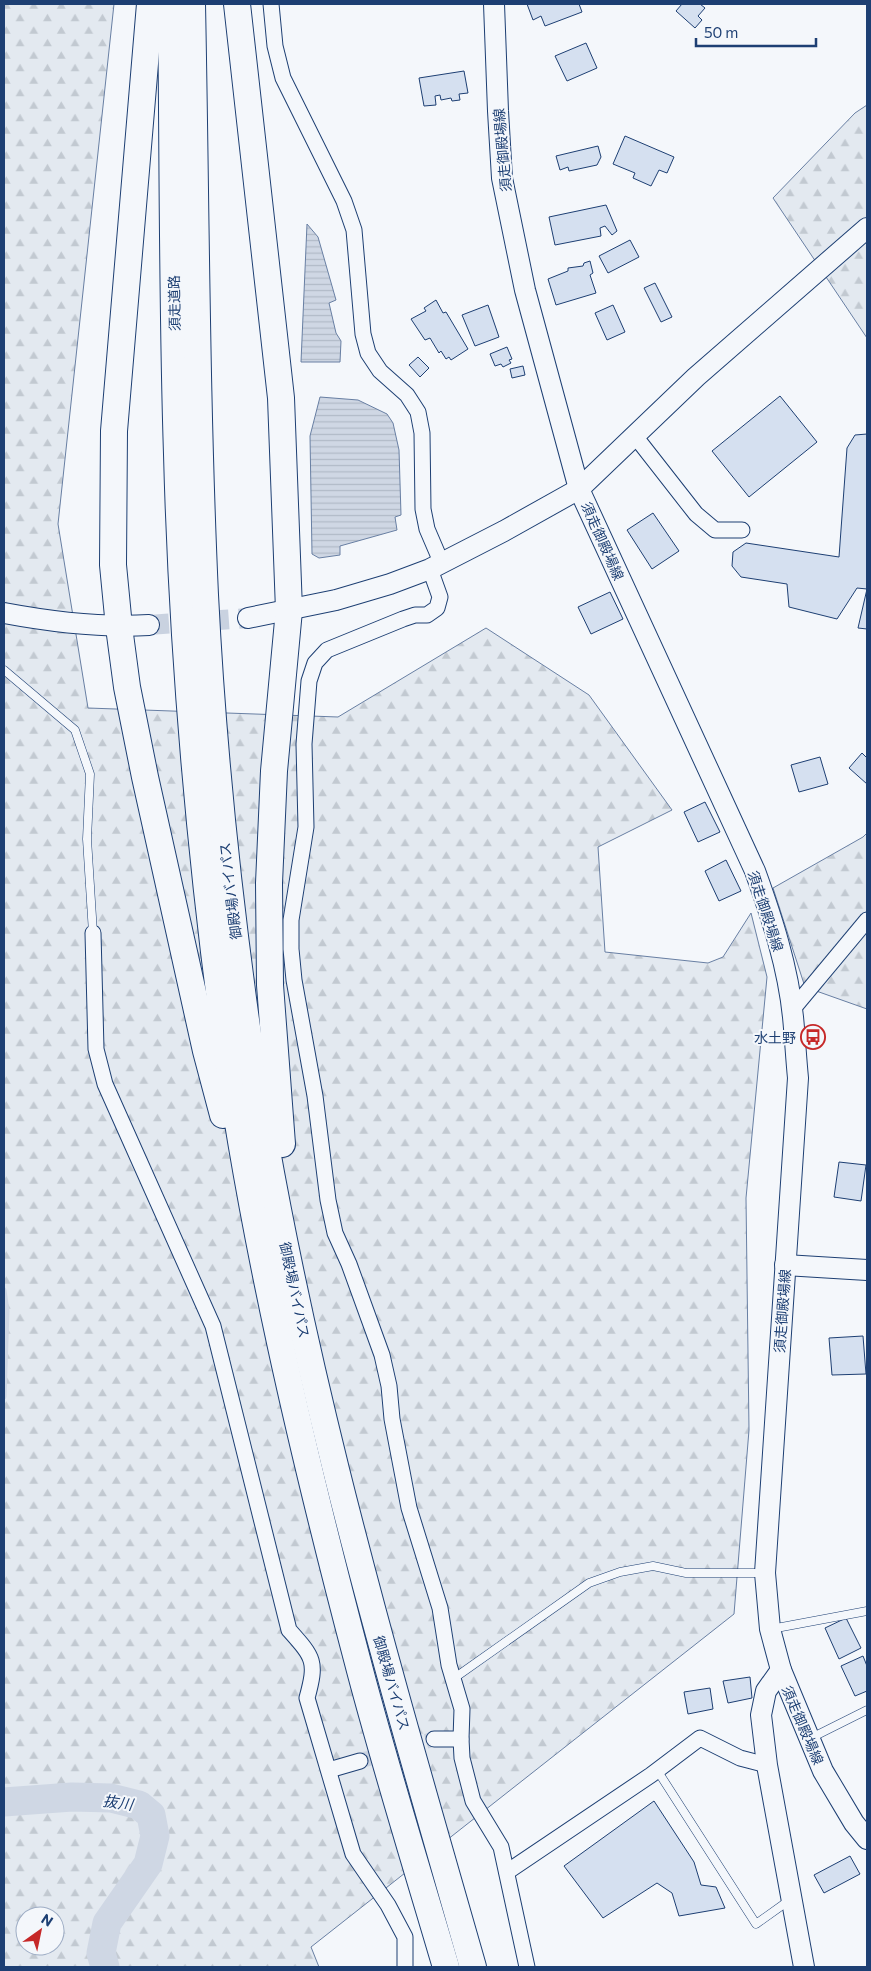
<svg xmlns="http://www.w3.org/2000/svg" width="871" height="1971" viewBox="0 0 871 1971" font-family="Commissioner,'Noto Sans JP',sans-serif">
	<style>
		.forest { fill: url(#forest-firs); stroke: #687fa3; fill-rule: evenodd }
		.water { fill: url(#water-rules); stroke: #687fa3 }
		.lines { fill: none; stroke-linecap: round; stroke-linejoin: round }
		.stream { stroke: #cfd7e4; stroke-width: 5 }
		.river { stroke: #cfd7e4; stroke-width: 29 }
		.building { fill: #d5e0f0; stroke: #1d3f73 }
		.street-tunnel { stroke: #c9d2e0; stroke-width: 15; stroke-dasharray: 15 8; stroke-linecap: butt }
		.secondary-tunnel { stroke: #c9d2e0; stroke-width: 20; stroke-dasharray: 20 10; stroke-linecap: butt }
		.lane-casing { stroke: #1d3f73; stroke-width: 9 }
		.street-casing { stroke: #1d3f73; stroke-width: 17 }
		.secondary-casing { stroke: #1d3f73; stroke-width: 22 }
		.highway-casing { stroke: #1d3f73; stroke-width: 28 }
		.lane { stroke: #f4f7fb; stroke-width: 8 }
		.street { stroke: #f4f7fb; stroke-width: 15 }
		.secondary { stroke: #f4f7fb; stroke-width: 20 }
		.highway { stroke: #f4f7fb; stroke-width: 26 }
		.labels { text-anchor: middle; dominant-baseline: central; stroke-width: 4; stroke-linejoin: round; paint-order: stroke }
		.street-label { font-size: 14px; fill: #1d3f73; stroke: #f4f7fb }
		.poi-label { font-size: 14px; fill: #1d3f73; stroke: #f4f7fb; text-anchor: end }
		.water-label { font-size: 15px; font-style: italic; fill: #1d3f73; stroke: #f4f7fb }
	</style>
	<defs>
		<pattern id="forest-firs" width="22" height="20" patternUnits="userSpaceOnUse" patternTransform="scale(1.25)"><rect width="22" height="20" fill="#e3e9f0"/><path d="M5 1l3.5 6h-7zM16 11l3.5 6h-7z" fill="#c2c9d1"/></pattern>
		<pattern id="water-rules" width="6" height="5" patternUnits="userSpaceOnUse" patternTransform="scale(1.25)"><rect width="6" height="5" fill="#cfd7e4"/><path d="M0 2.5h6" fill="none" stroke="#b1bac7"/></pattern>
	</defs>
	<rect width="100%" height="100%" fill="#f4f7fb"/>
	<g class="forest">
		<path d="M 4,4 L 114,4 L 58,524 L 88,708 L 338,717 L 486,628 L 589,695 L 672,810 L 598,847 L 605,952 L 708,963 L 723,957 L 751,913 L 767,977 L 746,1198 L 749,1430 L 734,1614 L 311,1947 L 319,1967 L 4,1967 ZM 25,1916 L 55,1916 L 55,1946 L 25,1946 Z"/>
		<path d="M 867,105 L 867,338 L 773,198 L 855,113 Z"/>
		<path d="M 867,833 L 867,1009 L 805,987 L 773,888 L 863,837 Z"/>
	</g>
	<g class="water">
		<path d="M 307,224 L 318,237 L 336,300 L 329,303 L 336,333 L 341,341 L 340,362 L 301,362 Z"/>
		<path d="M 320,397 L 358,400 L 387,414 L 393,423 L 399,450 L 401,515 L 395,517 L 397,530 L 340,546 L 340,555 L 319,558 L 312,554 L 310,436 Z"/>
	</g>
	<g class="lines">
		<path class="stream" d="M 4,1290 L 7,1311 L 4,1397"/>
		<path class="river" d="M 4,1802 L 72,1797 L 111,1798 L 139,1805 L 151,1815 L 155,1836 L 148,1864 L 107,1923 L 101,1953 L 105,1967"/>
	</g>
	<g class="building">
		<path d="M 527,4 L 579,4 L 582,12 L 545,26 L 541,16 L 533,20 Z"/>
		<path d="M 682,4 L 700,4 L 705,8 L 698,16 L 702,20 L 695,28 L 676,11 Z"/>
		<path d="M 586,43 L 597,68 L 567,81 L 555,56 Z"/>
		<path d="M 464,71 L 468,93 L 459,94 L 460,100 L 452,101 L 451,98 L 441,100 L 440,95 L 435,96 L 436,105 L 424,106 L 419,78 Z"/>
		<path d="M 625,136 L 674,157 L 667,173 L 659,170 L 651,186 L 633,178 L 635,173 L 613,164 Z"/>
		<path d="M 598,146 L 601,157 L 597,165 L 569,171 L 568,167 L 560,170 L 556,156 Z"/>
		<path d="M 606,205 L 617,231 L 612,235 L 605,226 L 600,228 L 601,236 L 555,245 L 549,217 Z"/>
		<path d="M 630,240 L 639,257 L 608,273 L 599,256 Z"/>
		<path d="M 590,261 L 593,273 L 590,275 L 596,293 L 556,305 L 548,279 L 568,271 L 568,268 L 583,266 L 584,263 Z"/>
		<path d="M 655,283 L 672,317 L 661,322 L 644,288 Z"/>
		<path d="M 436,300 L 443,313 L 446,312 L 468,349 L 451,360 L 449,357 L 446,359 L 441,351 L 439,353 L 430,338 L 425,340 L 411,319 L 426,311 L 424,308 Z"/>
		<path d="M 488,305 L 499,337 L 475,346 L 462,315 Z"/>
		<path d="M 613,305 L 625,332 L 607,340 L 595,313 Z"/>
		<path d="M 507,347 L 512,359 L 509,360 L 511,363 L 503,367 L 501,364 L 495,366 L 490,354 Z"/>
		<path d="M 418,357 L 429,368 L 420,377 L 409,365 Z"/>
		<path d="M 523,366 L 525,375 L 512,378 L 510,369 Z"/>
		<path d="M 780,396 L 817,442 L 749,497 L 712,451 Z"/>
		<path d="M 867,434 L 867,629 L 858,628 L 867,589 L 857,588 L 837,619 L 789,607 L 787,584 L 741,577 L 732,566 L 733,552 L 746,543 L 839,557 L 847,448 L 855,435 Z"/>
		<path d="M 653,513 L 679,551 L 652,569 L 627,530 Z"/>
		<path d="M 610,592 L 623,619 L 591,634 L 578,607 Z"/>
		<path d="M 862,753 L 867,758 L 867,784 L 849,768 Z"/>
		<path d="M 820,757 L 828,784 L 799,792 L 791,765 Z"/>
		<path d="M 705,802 L 720,832 L 698,842 L 684,812 Z"/>
		<path d="M 726,860 L 741,891 L 719,901 L 705,871 Z"/>
		<path d="M 839,1162 L 866,1165 L 861,1201 L 834,1197 Z"/>
		<path d="M 863,1336 L 866,1374 L 832,1375 L 829,1338 Z"/>
		<path d="M 846,1618 L 861,1648 L 839,1659 L 825,1628 Z"/>
		<path d="M 863,1656 L 867,1666 L 867,1691 L 855,1696 L 841,1666 Z"/>
		<path d="M 750,1677 L 752,1698 L 728,1703 L 723,1681 Z"/>
		<path d="M 710,1688 L 713,1709 L 688,1714 L 684,1692 Z"/>
		<path d="M 654,1801 L 694,1862 L 701,1885 L 716,1887 L 725,1908 L 679,1916 L 672,1893 L 657,1883 L 603,1918 L 564,1866 Z"/>
		<path d="M 850,1856 L 860,1874 L 824,1893 L 814,1875 Z"/>
	</g>
	<g class="lines">
		<path class="street-tunnel" d="M 360,1761 L 434,1739"/>
		<path class="secondary-tunnel" d="M 149,625 L 248,618"/>
		<defs>
			<g id="lane">
				<path d="M 4,670 L 75,730 L 90,774 L 87,839 L 93,933"/>
				<path d="M 771,1629 L 867,1611"/>
				<path d="M 453,1679 L 589,1583 L 620,1572 L 653,1566 L 686,1573 L 765,1573"/>
				<path d="M 811,1738 L 867,1710"/>
				<path d="M 657,1770 L 756,1924 L 791,1899"/>
			</g>
			<g id="street">
				<path d="M 271,4 L 275,46 L 283,78 L 344,201 L 354,230 L 363,334 L 368,353 L 380,371 L 407,395 L 418,412 L 422,433 L 423,509 L 427,529 L 442,564"/>
				<path d="M 635,436 L 696,514 L 715,530 L 742,530"/>
				<path d="M 430,569 L 440,597 L 437,608 L 427,615 L 415,615 L 403,619 L 327,650 L 315,663 L 309,681 L 304,744 L 306,827 L 291,920 L 291,949 L 294,980 L 315,1096 L 328,1200 L 335,1233 L 349,1264 L 382,1355 L 389,1386 L 392,1419 L 409,1508 L 440,1608 L 449,1665 L 462,1709 L 461,1739 L 462,1758 L 473,1801 L 501,1847 L 527,1967"/>
				<path d="M 93,933 L 96,1049 L 105,1084 L 213,1326 L 289,1630 C 314,1658 317,1661 307,1698 L 353,1854 L 388,1905 L 405,1937 L 405,1967"/>
				<path d="M 792,1010 L 867,920"/>
				<path d="M 434,1739 L 461,1739"/>
				<path d="M 329,1770 L 360,1761"/>
				<path d="M 507,1872 L 651,1775 L 700,1738 L 740,1758 L 767,1765"/>
			</g>
			<g id="secondary">
				<path d="M 494,4 L 498,111 L 502,178 L 525,290 L 579,489 L 755,871 C 772,918 788,967 793,1017 C 795,1037 796,1058 798,1078 L 765,1573 L 770,1629 L 781,1670 L 823,1771 L 854,1823 L 867,1839"/>
				<path d="M 4,613 C 52,622 100,628 149,625"/>
				<path d="M 248,618 L 336,600 L 390,584 L 430,569 L 504,531 L 579,489 L 696,377 L 867,228"/>
				<path d="M 785,1265 L 867,1270"/>
				<path d="M 781,1670 L 766,1691 L 761,1715 L 767,1765 L 804,1967"/>
			</g>
			<g id="highway">
				<path d="M 150,4 L 114,431 L 113,565 L 119,627 L 127,687 L 145,777 L 206,1051 L 223,1115"/>
				<path d="M 171,4 C 173,154 172,304 177,454 C 182,644 198,834 223,1023 C 252,1238 302,1450 357,1659 C 384,1763 416,1865 446,1967"/>
				<path d="M 192,4 C 196,201 196,398 205,595 C 212,735 226,875 245,1013 C 290,1338 383,1653 473,1967"/>
				<path d="M 237,4 L 281,398 L 289,610 L 274,771 L 269,883 L 270,985 L 282,1144"/>
			</g>
		</defs>
		<use href="#lane" class="lane-casing"/>
		<use href="#street" class="street-casing"/>
		<use href="#secondary" class="secondary-casing"/>
		<use href="#highway" class="highway-casing"/>
		<use href="#lane" class="lane"/>
		<use href="#street" class="street"/>
		<use href="#secondary" class="secondary"/>
		<use href="#highway" class="highway"/>
	</g>
	<defs>
		<symbol id="bus-ring" viewBox="-11 -11 22 22"><circle r="9.5" fill="#f4f7fb" stroke="#c62828" stroke-width="1.5"/><path d="M-5-6H5V4H4V6H2V4H-2V6H-4V4H-5ZM-3.5-4V0h7V-4ZM-3.5 1.2v1.5H-2V1.2ZM2 1.2v1.5H3.5V1.2Z" fill="#c62828"/></symbol>
	</defs>
	<g fill-rule="evenodd">
		<use href="#bus-ring" x="799" y="1023" width="28" height="28"/>
	</g>
	<g class="labels">
		<g class="street-label">
			<text transform="translate(502 150) rotate(-95)">須走御殿場線</text>
			<text transform="translate(174 303) rotate(-91)">須走道路</text>
			<text transform="translate(603 541) rotate(66)">須走御殿場線</text>
			<text transform="translate(230 891) rotate(-97)">御殿場バイパス</text>
			<text transform="translate(766 911) rotate(72)">須走御殿場線</text>
			<text transform="translate(295 1290) rotate(78)">御殿場バイパス</text>
			<text transform="translate(782 1311) rotate(-86)">須走御殿場線</text>
			<text transform="translate(392 1683) rotate(74)">御殿場バイパス</text>
			<text transform="translate(803 1725) rotate(67)">須走御殿場線</text>
		</g>
		<g class="poi-label">
			<text x="796" y="1037">水土野</text>
		</g>
		<g class="water-label">
			<text transform="translate(118 1802) rotate(8)">抜川</text>
		</g>
	</g>
	<rect width="871" height="1971" fill="none" stroke="#1d3f73" stroke-width="10"/>
	<g transform="translate(40 1931) rotate(33)"><circle r="24" fill="#f4f7fb" stroke="#9eadc5"/>
	<path d="M0-4L9 19L0 12L-9 19Z" fill="#c62828"/>
	<text y="-8" font-size="14" font-weight="bold" text-anchor="middle" fill="#1d3f73">N</text>
	</g>
	<path d="M696 38v8h120v-8" fill="none" stroke="#1d3f73" stroke-width="2.5"/>
	<text x="704" y="38" font-size="15" fill="#1d3f73" stroke="#f4f7fb" stroke-width="4" paint-order="stroke">50 m</text>
</svg>
